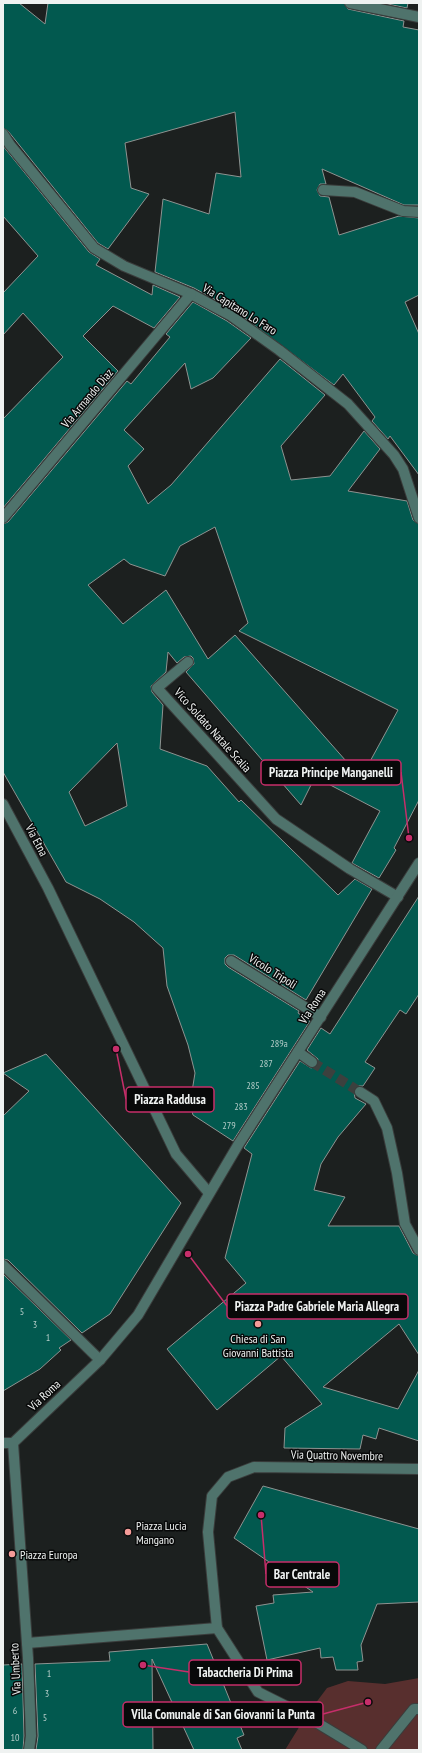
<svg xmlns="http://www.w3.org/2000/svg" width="422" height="1753" viewBox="0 0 422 1753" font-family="'PT Sans Narrow',sans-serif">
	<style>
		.green { fill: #582f2e }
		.building { fill: #02594f; stroke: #8e9391; fill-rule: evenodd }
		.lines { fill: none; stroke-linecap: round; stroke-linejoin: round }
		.minor-tunnel { stroke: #3c403e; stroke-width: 10; stroke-dasharray: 10 5; stroke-linecap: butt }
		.service-casing { stroke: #3a3d3c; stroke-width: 12 }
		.pedestrian-casing { stroke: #3a3d3c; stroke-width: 12 }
		.minor-casing { stroke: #3a3d3c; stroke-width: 12 }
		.tertiary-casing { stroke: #3a3d3c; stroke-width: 12 }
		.service { stroke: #4f736c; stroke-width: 10 }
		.pedestrian { stroke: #4f736c; stroke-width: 10 }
		.minor { stroke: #4f736c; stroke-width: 10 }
		.tertiary { stroke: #4f736c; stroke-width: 10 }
		.poi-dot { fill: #f59b98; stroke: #080909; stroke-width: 1.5 }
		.labels { text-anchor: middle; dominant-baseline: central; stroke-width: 3; stroke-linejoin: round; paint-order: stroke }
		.number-label { font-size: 10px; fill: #b4ccc8 }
		.street-label { font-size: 12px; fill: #eff2f1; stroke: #080909 }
		.poi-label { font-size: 12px; fill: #eff2f1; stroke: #080909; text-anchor: start }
		.leader { fill: none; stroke: #c62e6a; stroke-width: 1.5 }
		.callout-dot { fill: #c62e6a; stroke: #080909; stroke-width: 1.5 }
		.callout { fill: #080909; stroke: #c62e6a; stroke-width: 1.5 }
		.callout-label { font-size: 13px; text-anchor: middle; font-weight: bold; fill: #eff2f1 }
	</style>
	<rect width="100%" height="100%" fill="#1c201f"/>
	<path class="green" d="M 419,1678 L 419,1750 L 285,1750 L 306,1716 L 327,1688 L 348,1681 L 385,1684 Z"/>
	<g class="building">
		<path d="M 3,3 L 19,3 L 45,24 L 48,3 L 344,3 L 348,9 L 404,21 L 403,27 L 419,30 L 419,205 L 404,205 L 322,169 L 326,184 L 320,184 L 317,190 L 320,196 L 329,197 L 339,235 L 399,216 L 419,218 L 419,295 L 405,302 L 419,334 L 419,475 L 390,436 L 388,439 L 372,421 L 375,417 L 343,374 L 334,385 L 234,310 L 194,288 L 155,272 L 163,199 L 209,214 L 216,173 L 241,177 L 235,112 L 125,143 L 131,188 L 149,194 L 108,249 L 98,243 L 8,131 L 3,128 Z"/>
		<path d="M 383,3 L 408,3 L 407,8 Z"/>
		<path d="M 3,146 L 89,252 L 100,259 L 96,265 L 152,295 L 153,285 L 180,297 L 154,328 L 113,306 L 83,336 L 118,371 L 3,508 L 3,419 L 63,357 L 23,313 L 3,335 L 3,293 L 38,256 L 3,216 Z"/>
		<path d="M 193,302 L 227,321 L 251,338 L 213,378 L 191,389 L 185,363 L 124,430 L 144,449 L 128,466 L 148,504 L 171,485 L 280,359 L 325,395 L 281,446 L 291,480 L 330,476 L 364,431 L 380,449 L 348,491 L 407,501 L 413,520 L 419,524 L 419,800 L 394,848 L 396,850 L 379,878 L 352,863 L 380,811 L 315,777 L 301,805 L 186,672 L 194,664 L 193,658 L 191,656 L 184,657 L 177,663 L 168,652 L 166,672 L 151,686 L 152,692 L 163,705 L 160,749 L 207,766 L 239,802 L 241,800 L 338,895 L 355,879 L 372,889 L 306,1000 L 234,955 L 228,955 L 225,958 L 225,964 L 228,967 L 299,1011 L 298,1013 L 310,1021 L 233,1141 L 193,1115 L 190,1104 L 195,1073 L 188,1045 L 167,986 L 163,948 L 134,922 L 100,899 L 66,882 L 3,772 L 3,524 L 8,522 L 127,381 L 131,384 L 170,337 L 166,334 ZM 215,527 L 248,623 L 239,631 L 398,710 L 361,778 L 235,635 L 208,659 L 166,590 L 123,624 L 88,585 L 124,559 L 130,564 L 165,576 L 180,546 ZM 117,743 L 127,806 L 85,826 L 69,792 Z"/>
		<path d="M 419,896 L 419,994 L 406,1014 L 400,1010 L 365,1062 L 375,1068 L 363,1086 L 357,1086 L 354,1092 L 355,1098 L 366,1104 L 338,1137 L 321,1164 L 314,1190 L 345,1197 L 328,1226 L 399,1226 L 413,1253 L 419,1256 L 419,1355 L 399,1324 L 323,1387 L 398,1409 L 419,1370 L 419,1441 L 379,1428 L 376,1439 L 363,1435 L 360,1449 L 284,1448 L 285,1428 L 322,1404 L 281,1356 L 217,1410 L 167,1349 L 246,1283 L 225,1258 L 252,1154 L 244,1148 L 300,1061 L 311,1068 L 317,1065 L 318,1059 L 307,1050 L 321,1028 L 330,1034 Z"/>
		<path d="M 46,1054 L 181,1203 L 110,1314 L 82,1333 L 8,1260 L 3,1259 L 3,1116 L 29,1091 L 3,1073 Z"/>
		<path d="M 3,1274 L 71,1340 L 59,1348 L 61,1350 L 40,1369 L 3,1391 Z"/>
		<path d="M 263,1486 L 419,1529 L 419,1602 L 377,1604 L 361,1645 L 363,1661 L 357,1662 L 358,1670 L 336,1670 L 333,1657 L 321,1658 L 320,1648 L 267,1660 L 256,1606 L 274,1603 L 273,1595 L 313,1592 L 234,1538 Z"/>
		<path d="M 207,1644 L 244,1735 L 237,1738 L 242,1750 L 194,1750 L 152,1659 L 153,1750 L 36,1750 L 38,1736 L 35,1664 L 110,1661 L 109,1652 Z"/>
		<path d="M 22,1664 L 24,1736 L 23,1750 L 3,1750 L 3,1665 Z"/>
	</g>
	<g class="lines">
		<path class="minor-tunnel" d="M 312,1062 L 360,1092"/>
		<defs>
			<g id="service">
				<path d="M 188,662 L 157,688 L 276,819 L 350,869 L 398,897"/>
				<path d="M 231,961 L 321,1017"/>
			</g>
			<g id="pedestrian">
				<path d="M 306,1716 L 362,1750"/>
				<path d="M 381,1750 L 414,1709 L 419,1709"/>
			</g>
			<g id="minor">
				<path d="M 350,3 L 419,17"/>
				<path d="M 3,134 L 10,145 L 94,248 L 124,266 L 191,294 L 230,315 L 279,350 L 348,404 L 394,455 L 403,469 L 419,518"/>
				<path d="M 323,190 L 355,192 L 403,211 L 419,212"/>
				<path d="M 3,518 L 191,294"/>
				<path d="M 298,1052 L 312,1062"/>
				<path d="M 360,1092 L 374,1101 L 387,1128 L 397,1173 L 405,1224 L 419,1250"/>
				<path d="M 3,1265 L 100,1360"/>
				<path d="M 217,1628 L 258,1692 L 306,1716"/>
				<path d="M 27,1643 L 217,1628 L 208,1532 L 212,1496 L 228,1477 L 254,1467 L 419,1469"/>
			</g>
			<g id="tertiary">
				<path d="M 3,804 L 48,888 L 176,1154 L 209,1193"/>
				<path d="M 3,1443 L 13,1443 L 100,1360 L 138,1315 L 238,1145 L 419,863"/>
				<path d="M 13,1443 L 28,1658 L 31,1736 L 29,1750"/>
			</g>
		</defs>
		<use href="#service" class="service-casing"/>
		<use href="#pedestrian" class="pedestrian-casing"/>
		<use href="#minor" class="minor-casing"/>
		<use href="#tertiary" class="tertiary-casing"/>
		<use href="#service" class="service"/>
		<use href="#pedestrian" class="pedestrian"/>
		<use href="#minor" class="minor"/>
		<use href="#tertiary" class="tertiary"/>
	</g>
	<g class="poi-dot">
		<circle cx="258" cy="1324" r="4"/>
		<circle cx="128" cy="1532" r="4"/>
		<circle cx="12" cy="1554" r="4"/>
	</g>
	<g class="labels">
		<g class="number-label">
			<text x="279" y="1043">289a</text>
			<text x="266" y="1063">287</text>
			<text x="253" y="1085">285</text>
			<text x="241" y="1106">283</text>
			<text x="229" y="1125">279</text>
			<text x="22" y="1311">5</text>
			<text x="35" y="1324">3</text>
			<text x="48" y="1337">1</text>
			<text x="49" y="1673">1</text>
			<text x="47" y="1693">3</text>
			<text x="15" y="1710">6</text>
			<text x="45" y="1717">5</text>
			<text x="15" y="1737">10</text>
		</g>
		<g class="street-label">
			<text transform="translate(240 309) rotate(32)">Via Capitano Lo Faro</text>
			<text transform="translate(87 398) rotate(-50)">Via Armando Diaz</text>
			<text transform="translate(213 730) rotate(48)">Vico Soldato Natale Scalia</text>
			<text transform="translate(37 840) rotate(62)">Via Etna</text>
			<text transform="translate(273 971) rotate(32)">Vicolo Tripoli</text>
			<text transform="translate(312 1006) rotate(-57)">Via Roma</text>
			<text transform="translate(44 1395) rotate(-43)">Via Roma</text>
			<text transform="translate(337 1455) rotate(1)">Via Quattro Novembre</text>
			<text transform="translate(15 1669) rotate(-93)">Via Umberto</text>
		</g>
		<g class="poi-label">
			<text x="258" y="1338" text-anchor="middle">Chiesa di San<tspan x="258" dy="14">Giovanni Battista</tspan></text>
			<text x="136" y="1525">Piazza Lucia<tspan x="136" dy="14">Mangano</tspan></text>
			<text x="20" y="1554">Piazza Europa</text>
		</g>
	</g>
	<path class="leader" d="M409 838L401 772M116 1049L126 1099M188 1254L227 1306M261 1515L266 1574M143 1665L189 1672M368 1702L323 1714"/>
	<g class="callout-dot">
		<circle cx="409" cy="838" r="4"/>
		<circle cx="116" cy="1049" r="4"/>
		<circle cx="188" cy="1254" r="4"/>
		<circle cx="261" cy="1515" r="4"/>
		<circle cx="143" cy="1665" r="4"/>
		<circle cx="368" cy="1702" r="4"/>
	</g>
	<g class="callout">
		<rect x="261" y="760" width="140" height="25" rx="4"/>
		<rect x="126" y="1087" width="88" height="25" rx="4"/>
		<rect x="227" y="1294" width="181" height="25" rx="4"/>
		<rect x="266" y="1562" width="73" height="25" rx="4"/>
		<rect x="189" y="1660" width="112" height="25" rx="4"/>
		<rect x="123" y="1702" width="200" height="25" rx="4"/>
	</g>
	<g class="callout-label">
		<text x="331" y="777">Piazza Principe Manganelli</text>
		<text x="170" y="1104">Piazza Raddusa</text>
		<text x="317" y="1311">Piazza Padre Gabriele Maria Allegra</text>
		<text x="302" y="1579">Bar Centrale</text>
		<text x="245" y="1677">Tabaccheria Di Prima</text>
		<text x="223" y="1719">Villa Comunale di San Giovanni la Punta</text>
	</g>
	<rect width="422" height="1753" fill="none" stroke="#eff2f1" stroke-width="8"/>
</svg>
